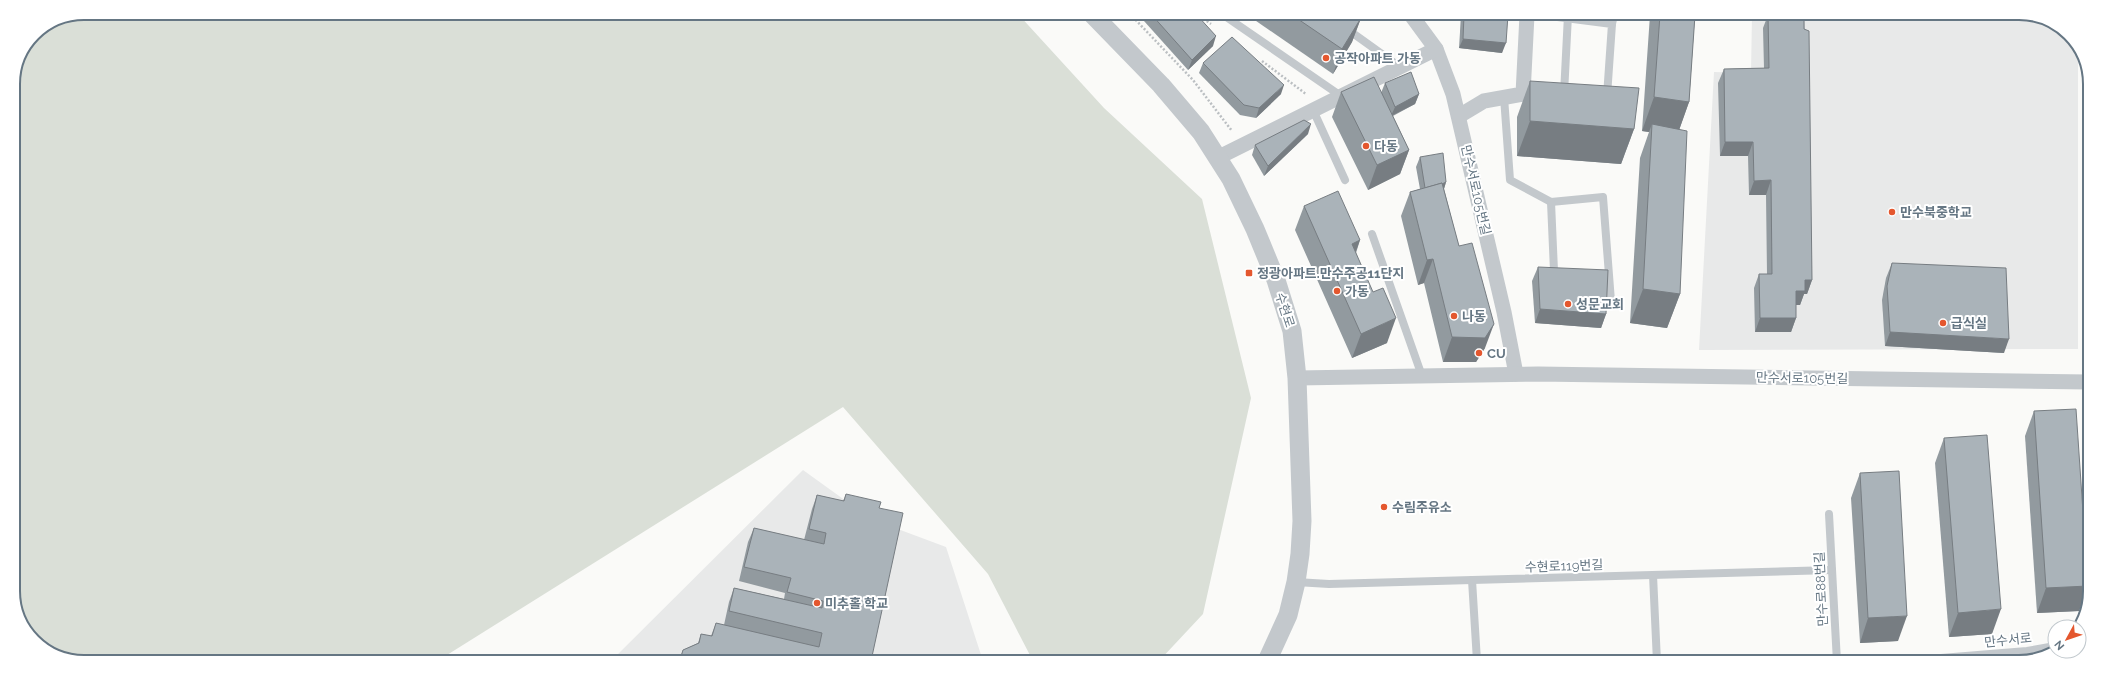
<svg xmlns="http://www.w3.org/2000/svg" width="2103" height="675" viewBox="0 0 2103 675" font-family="Raleway,'Noto Sans KR',sans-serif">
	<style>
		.built { fill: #e8e9e9 }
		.green { fill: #dadfd7 }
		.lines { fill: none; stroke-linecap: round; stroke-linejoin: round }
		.path { stroke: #bbbfc2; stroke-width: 2.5; stroke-dasharray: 2 2; stroke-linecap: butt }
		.service { stroke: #c3c8cc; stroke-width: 8 }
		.minor { stroke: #c3c8cc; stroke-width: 15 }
		.tertiary { stroke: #c3c8cc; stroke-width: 19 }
		.wall { fill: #929a9f }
		.shaded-wall { fill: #777d82 }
		.building { fill: #aab3b9; stroke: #777d82 }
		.poi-dot { fill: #e4572e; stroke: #fff; stroke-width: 1.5 }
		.labels { text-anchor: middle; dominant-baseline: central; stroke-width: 4; stroke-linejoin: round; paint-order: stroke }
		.poi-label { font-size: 13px; font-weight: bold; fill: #657683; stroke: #fff; text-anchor: start }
		.street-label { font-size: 13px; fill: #657683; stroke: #fff }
		.rim { fill: none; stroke: #657683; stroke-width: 2 }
	</style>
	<rect width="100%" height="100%" fill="#fafaf8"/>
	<g class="built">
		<path d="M 1752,15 L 2038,15 L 2073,37 L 2078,49 L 2078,349 L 1699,350 L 1714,72 L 1751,73 Z"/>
		<path d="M 803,470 L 871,519 L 946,547 L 983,661 L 612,660 Z"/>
	</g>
	<path class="green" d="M 84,13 L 1018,14 L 1104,108 L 1202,199 L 1251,398 L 1203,614 L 1159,661 L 1033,661 L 988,574 L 843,407 L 439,660 L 65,660 L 30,638 L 13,596 L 13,83 C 15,75 15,64 19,56 C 33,26 54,19 84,13 Z"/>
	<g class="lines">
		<g class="path">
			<path d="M 1130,14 L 1193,80 L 1232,131"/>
			<path d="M 1197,14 L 1211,24"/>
			<path d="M 1262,61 L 1306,94"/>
		</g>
		<g class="service">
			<path d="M 1222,14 L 1341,96"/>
			<path d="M 1542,15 L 1612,24 L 1607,96"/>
			<path d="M 1612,24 L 1614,15"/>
			<path d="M 1347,29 L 1400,67"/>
			<path d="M 1564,94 L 1568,15"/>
			<path d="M 1504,97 L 1510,180 L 1551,202 L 1603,197 L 1611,301"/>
			<path d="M 1313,110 L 1345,180"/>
			<path d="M 1551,202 L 1554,271"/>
			<path d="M 1372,234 L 1422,376"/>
			<path d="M 1829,514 L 1837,662"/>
			<path d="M 1653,575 L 1657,662"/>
			<path d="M 1472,580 L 1477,661"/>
			<path d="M 1296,582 L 1329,584 L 1832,570"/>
			<path d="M 1892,662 L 2027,651 L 2055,646"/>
		</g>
		<g class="minor">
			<path d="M 1411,15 L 1436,49 L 1453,94 L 1504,312 L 1516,374"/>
			<path d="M 1459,116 L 1484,101 L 1523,94 L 1527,15"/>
			<path d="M 1217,158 L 1436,49"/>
			<path d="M 1297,378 L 1538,374 L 2089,382"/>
		</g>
		<path class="tertiary" d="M 1092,14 L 1161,85 L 1201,132 L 1231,179 L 1255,229 L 1276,280 L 1292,331 L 1297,378 L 1302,521 L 1300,554 L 1296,582 L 1288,615 L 1267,661"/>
	</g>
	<g class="wall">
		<path d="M 1146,14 L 1196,14 L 1213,46 L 1188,70 L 1144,21 Z"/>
		<path d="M 1246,14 L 1357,15 L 1361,18 L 1352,42 L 1333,74 Z"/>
		<path d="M 1461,15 L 1508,15 L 1502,53 L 1459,48 Z"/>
		<path d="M 1650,15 L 1695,15 L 1689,102 L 1679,130 L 1680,294 L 1667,328 L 1630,323 L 1640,158 L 1649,132 L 1642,131 Z"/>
		<path d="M 1768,15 L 1804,15 L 1812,280 L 1807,294 L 1804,294 L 1800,305 L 1796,305 L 1796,318 L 1791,332 L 1755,332 L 1754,288 L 1759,274 L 1767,274 L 1766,195 L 1749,195 L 1748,156 L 1720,156 L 1718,83 L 1724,69 L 1764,68 L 1763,28 Z"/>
		<path d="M 1203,63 L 1281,94 L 1256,118 L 1240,115 L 1199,73 Z"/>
		<path d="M 1530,81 L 1634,129 L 1621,164 L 1517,156 L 1517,117 Z"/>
		<path d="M 1385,83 L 1419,94 L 1415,104 L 1393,116 L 1409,150 L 1400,174 L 1368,190 L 1332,117 L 1341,92 L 1381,93 Z"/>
		<path d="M 1308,134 L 1264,176 L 1252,155 L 1255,145 Z"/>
		<path d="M 1420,157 L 1446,182 L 1444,189 L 1485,348 L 1476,362 L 1443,362 L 1424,283 L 1418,285 L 1401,216 L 1410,192 L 1420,189 L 1416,167 Z"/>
		<path d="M 1304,206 L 1360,240 L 1356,253 L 1387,343 L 1352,358 L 1295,230 Z"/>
		<path d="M 1892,263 L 2004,353 L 1885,346 L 1882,300 L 1886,278 Z"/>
		<path d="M 1538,267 L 1606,314 L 1601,328 L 1535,323 L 1532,281 Z"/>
		<path d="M 2088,398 L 2088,405 L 2086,403 Z"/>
		<path d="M 2034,411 L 2088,586 L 2079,611 L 2037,613 L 2025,436 Z"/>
		<path d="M 1944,438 L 1992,634 L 1949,637 L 1935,463 Z"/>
		<path d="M 1860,473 L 1898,641 L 1860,643 L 1851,498 Z"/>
		<path d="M 846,494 L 879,508 L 871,661 L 679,660 L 683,650 L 698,643 L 701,634 L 711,636 L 716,623 L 724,625 L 729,602 L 734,588 L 784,599 L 785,593 L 739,581 L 748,542 L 754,528 L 804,540 L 812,509 L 817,495 L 843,501 Z"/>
	</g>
	<g class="shaded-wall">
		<path d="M 1361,18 L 1352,42 L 1333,74 L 1342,49 Z"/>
		<path d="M 1216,36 L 1213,46 L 1188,70 L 1192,60 Z"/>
		<path d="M 1463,39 L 1506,43 L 1502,53 L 1459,48 Z"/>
		<path d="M 1284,85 L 1281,94 L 1256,118 L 1259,108 Z"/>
		<path d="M 1419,94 L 1415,104 L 1391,116 L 1395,107 Z"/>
		<path d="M 1654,97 L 1689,102 L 1677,136 L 1652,124 L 1649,132 L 1642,131 Z"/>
		<path d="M 1530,121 L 1634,129 L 1621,164 L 1517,156 Z"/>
		<path d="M 1311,124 L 1308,134 L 1264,176 L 1268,166 Z"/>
		<path d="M 1725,142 L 1753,142 L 1748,156 L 1720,156 Z"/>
		<path d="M 1409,150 L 1400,174 L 1368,190 L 1377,165 Z"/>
		<path d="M 1771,180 L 1766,195 L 1749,195 L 1754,181 Z"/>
		<path d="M 1446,182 L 1443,192 L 1426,191 Z"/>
		<path d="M 1360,240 L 1351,265 L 1352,244 Z"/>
		<path d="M 1433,259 L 1424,283 L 1418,285 L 1427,260 Z"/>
		<path d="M 1805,280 L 1812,280 L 1807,294 L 1804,294 L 1800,305 L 1791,305 L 1796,291 Z"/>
		<path d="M 1643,289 L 1680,294 L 1667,328 L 1630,323 Z"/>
		<path d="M 1540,309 L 1606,314 L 1601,328 L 1535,323 Z"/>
		<path d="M 1396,318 L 1387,343 L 1352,358 L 1361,334 Z"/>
		<path d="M 1760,318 L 1796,318 L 1791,332 L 1755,332 Z"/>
		<path d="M 1494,324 L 1485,348 L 1476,362 L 1443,362 L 1452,337 Z"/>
		<path d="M 1890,332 L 2009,339 L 2004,353 L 1885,346 Z"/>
		<path d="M 2088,586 L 2079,611 L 2037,613 L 2046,588 Z"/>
		<path d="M 2001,609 L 1992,634 L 1949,637 L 1958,613 Z"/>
		<path d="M 1907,616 L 1898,641 L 1860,643 L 1868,618 Z"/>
	</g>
	<g class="building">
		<path d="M 1151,14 L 1196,14 L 1216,36 L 1192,60 Z"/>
		<path d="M 1292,15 L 1357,15 L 1361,18 L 1342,49 Z"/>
		<path d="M 1464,15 L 1508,15 L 1506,43 L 1463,39 Z"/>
		<path d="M 1660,15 L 1695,15 L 1689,102 L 1654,97 Z"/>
		<path d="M 1768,15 L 1804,15 L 1804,29 L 1809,31 L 1812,280 L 1805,280 L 1805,291 L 1796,291 L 1796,318 L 1760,318 L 1759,274 L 1772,274 L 1771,180 L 1754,181 L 1753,142 L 1725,142 L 1724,69 L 1769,68 Z"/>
		<path d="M 1232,37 L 1284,85 L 1259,108 L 1244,105 L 1203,63 Z"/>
		<path d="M 1411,72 L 1419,94 L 1395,107 L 1385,83 Z"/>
		<path d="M 1374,77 L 1409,150 L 1377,165 L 1341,92 Z"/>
		<path d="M 1530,81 L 1639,88 L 1634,129 L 1530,121 Z"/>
		<path d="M 1304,120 L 1311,124 L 1268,166 L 1255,145 Z"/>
		<path d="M 1652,124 L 1687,131 L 1680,294 L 1643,289 Z"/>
		<path d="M 1443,153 L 1446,182 L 1442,184 L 1442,183 L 1425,188 L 1420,157 Z"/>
		<path d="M 1442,183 L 1459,246 L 1472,243 L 1494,324 L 1485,338 L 1452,337 L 1433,259 L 1427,260 L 1410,192 Z"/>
		<path d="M 1338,191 L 1360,240 L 1352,244 L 1373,292 L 1383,288 L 1396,318 L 1361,334 L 1304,206 Z"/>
		<path d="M 1892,263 L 2006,268 L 2009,339 L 1890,332 L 1887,286 Z"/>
		<path d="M 1538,267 L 1608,270 L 1606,314 L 1540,309 Z"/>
		<path d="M 2076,409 L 2088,586 L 2046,588 L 2034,411 Z"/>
		<path d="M 1987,435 L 2001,609 L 1958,613 L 1944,438 Z"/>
		<path d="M 1899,471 L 1907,616 L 1868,618 L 1860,473 Z"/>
		<path d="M 846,494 L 881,502 L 879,508 L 903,513 L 871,661 L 680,660 L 683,650 L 699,643 L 701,634 L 712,636 L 716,623 L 819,647 L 822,633 L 729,611 L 734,588 L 822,608 L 823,601 L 787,592 L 791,578 L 744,567 L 754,528 L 824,544 L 826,533 L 809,529 L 817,495 L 844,501 Z"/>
		<path d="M 2048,650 L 2055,650 L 2049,652 Z"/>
	</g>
	<g class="poi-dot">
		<circle cx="1326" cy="58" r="4"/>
		<circle cx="1366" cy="146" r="4"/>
		<circle cx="1892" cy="212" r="4"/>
		<rect x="1245" y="269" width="8" height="8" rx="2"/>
		<circle cx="1337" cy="291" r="4"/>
		<circle cx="1568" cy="304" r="4"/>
		<circle cx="1454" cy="316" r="4"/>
		<circle cx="1943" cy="323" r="4"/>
		<circle cx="1479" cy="353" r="4"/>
		<circle cx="1384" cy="507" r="4"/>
		<circle cx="817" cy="603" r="4"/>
	</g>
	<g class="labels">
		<g class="poi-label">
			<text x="1334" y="58">공작아파트 가동</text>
			<text x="1374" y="146">다동</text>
			<text x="1900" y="212">만수북중학교</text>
			<text x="1257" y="273">정광아파트.만수주공11단지</text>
			<text x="1345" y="291">가동</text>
			<text x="1576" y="304">성문교회</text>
			<text x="1462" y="316">나동</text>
			<text x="1951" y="323">급식실</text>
			<text x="1487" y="353">CU</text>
			<text x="1392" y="507">수림주유소</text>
			<text x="825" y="603">미추홀 학교</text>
		</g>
		<g class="street-label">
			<text transform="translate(1476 190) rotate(77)">만수서로105번길</text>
			<text transform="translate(1285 310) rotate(72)">수현로</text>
			<text transform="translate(1802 378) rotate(1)">만수서로105번길</text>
			<text transform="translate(1564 566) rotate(-2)">수현로119번길</text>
			<text transform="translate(1821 589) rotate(-93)">만수로88번길</text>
			<text transform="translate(2008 640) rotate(-6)">만수서로</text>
		</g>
	</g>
	<path d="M0 0H2103V675H0ZM84 20H2019A64 64 0 0 1 2083 84V591A64 64 0 0 1 2019 655H84A64 64 0 0 1 20 591V84A64 64 0 0 1 84 20Z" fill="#fff" fill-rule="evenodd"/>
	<path class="rim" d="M84 20H2019A64 64 0 0 1 2083 84V591A64 64 0 0 1 2019 655H84A64 64 0 0 1 20 591V84A64 64 0 0 1 84 20Z"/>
	<g transform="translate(2067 639) rotate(230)"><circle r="19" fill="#ffffff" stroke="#c1c8cd"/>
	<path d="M0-3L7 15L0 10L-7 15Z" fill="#e4572e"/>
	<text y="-6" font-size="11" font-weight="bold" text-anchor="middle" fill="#657683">N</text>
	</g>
</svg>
